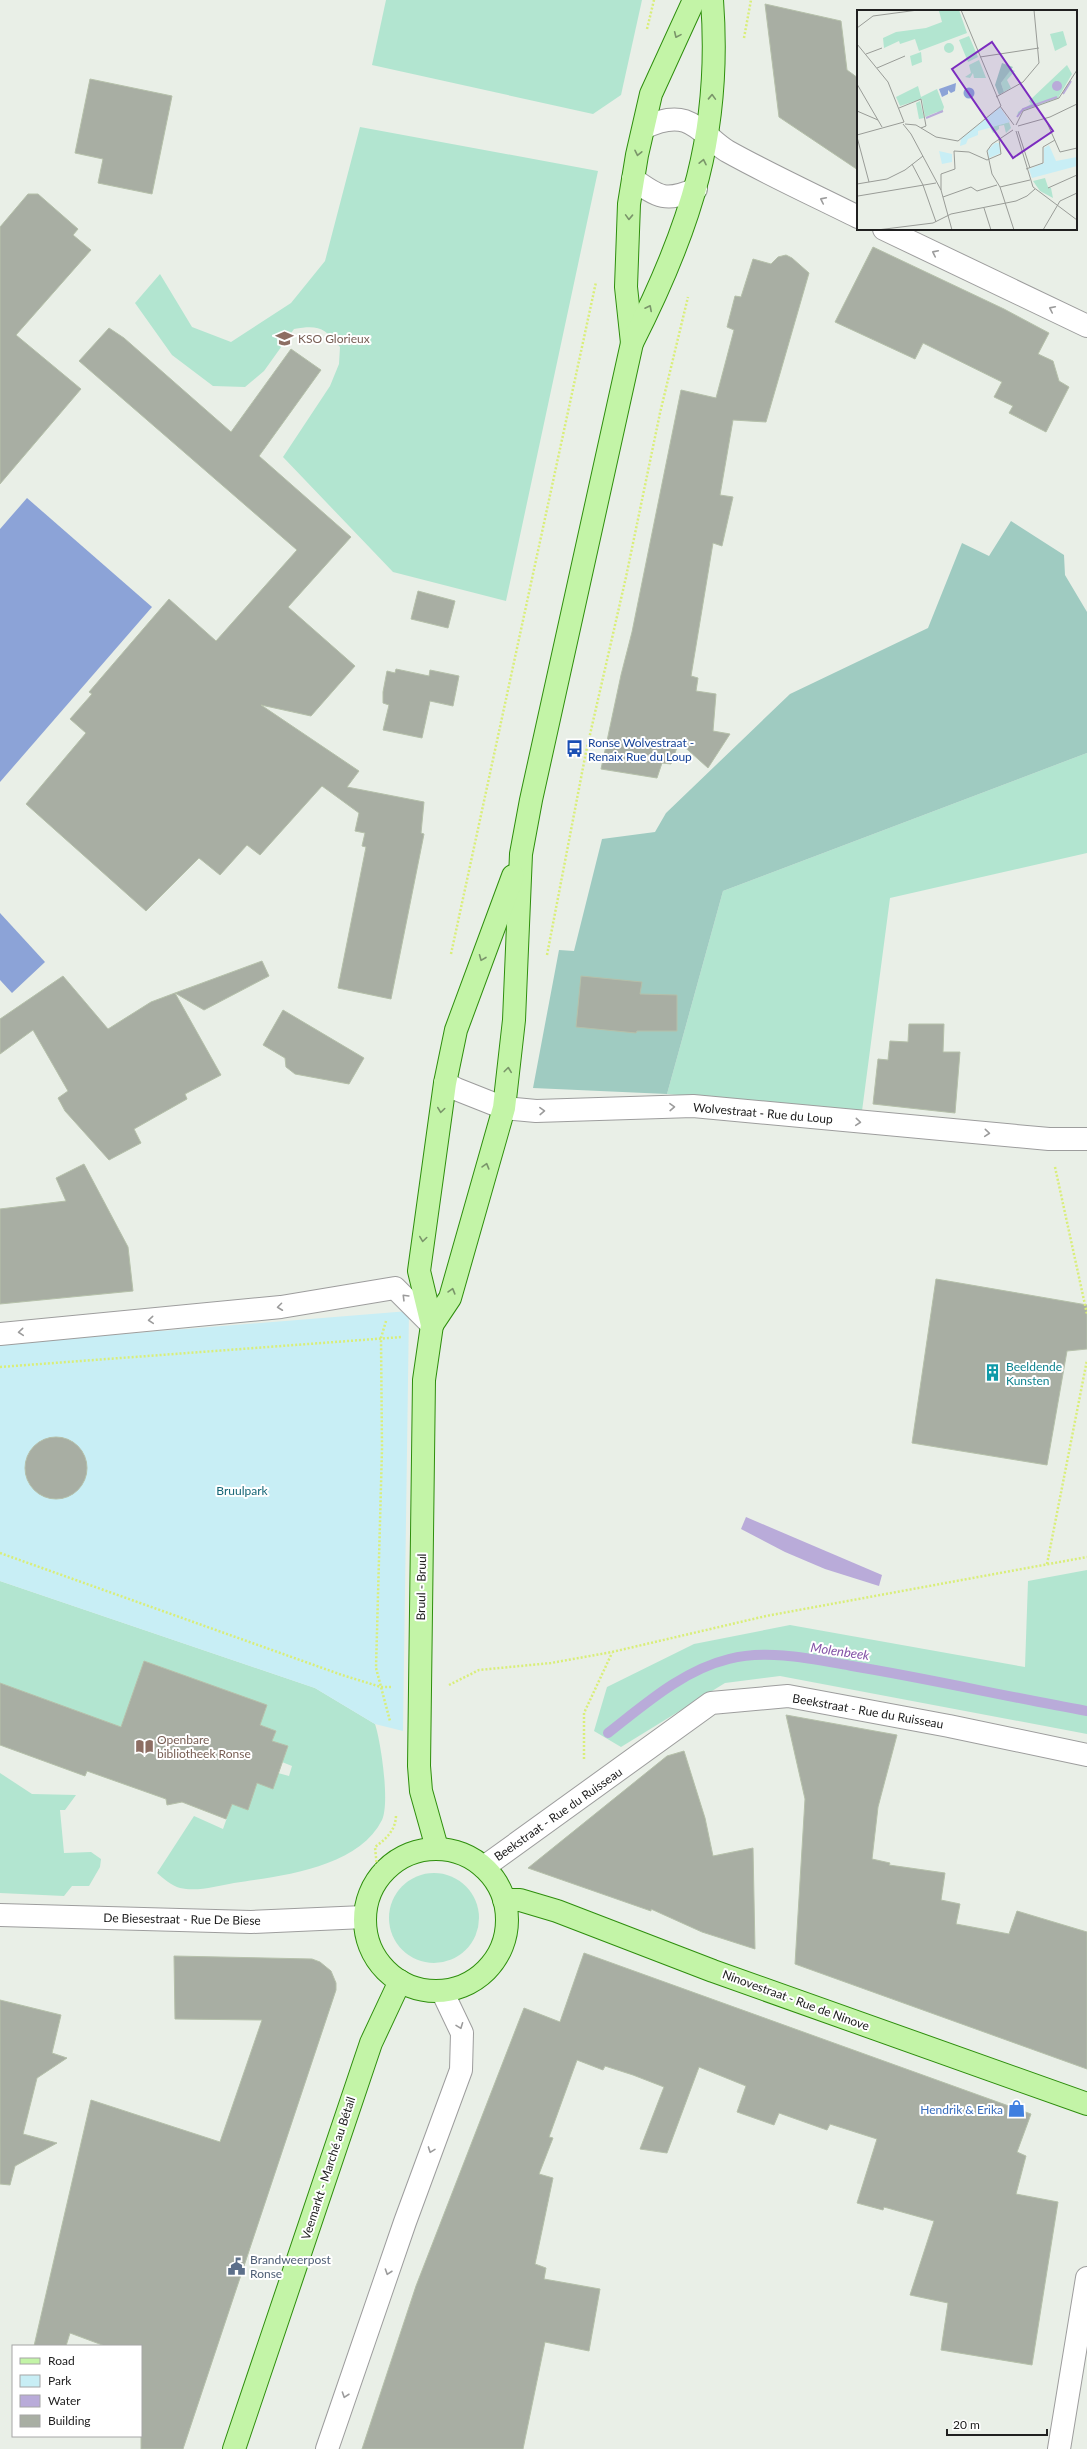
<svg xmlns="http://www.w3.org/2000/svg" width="1087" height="2449" viewBox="0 0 1087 2449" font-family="Lato,sans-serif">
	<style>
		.grass { fill: #b2e5d0 }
		.forest { fill: #9fcbc1 }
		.park { fill: #c8eef5 }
		.pitch { fill: #8ca3d7 }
		.water { fill: #b9abd9 }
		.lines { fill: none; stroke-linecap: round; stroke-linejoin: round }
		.stream { stroke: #b9abd9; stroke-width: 10 }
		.building { fill: #a8aea3; stroke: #b5c0aa }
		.minor-casing { stroke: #9d9d9d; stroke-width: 24 }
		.major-casing { stroke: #2e8e0d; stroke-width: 24 }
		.path { stroke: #d9ee79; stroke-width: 2.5; stroke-dasharray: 2 2; stroke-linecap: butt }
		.minor { stroke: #fff; stroke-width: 22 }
		.major { stroke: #c3f4a7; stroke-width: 22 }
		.oneway { stroke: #7a956a }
		.oneway2 { stroke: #9b9b9b }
		.labels { text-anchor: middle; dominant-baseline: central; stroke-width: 4; stroke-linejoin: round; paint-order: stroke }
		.education-label { font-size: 12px; fill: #785e54; stroke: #fff; text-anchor: start }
		.transit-label { font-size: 12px; fill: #164399; stroke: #fff; text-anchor: start }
		.street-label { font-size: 12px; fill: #202020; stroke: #fff }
		.culture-label { font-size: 12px; fill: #0d838f; stroke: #fff; text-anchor: start }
		.park-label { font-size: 12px; fill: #166676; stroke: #fff }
		.shop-label { font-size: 12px; fill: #366cbe; stroke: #fff; text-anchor: end }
		.service-label { font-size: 12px; fill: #4e5e75; stroke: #fff; text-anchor: start }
		.water-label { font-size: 13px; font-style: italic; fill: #8454a7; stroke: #fff }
		.inset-river { fill: none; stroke: #b9abd9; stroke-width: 2 }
		.inset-road { fill: none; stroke: #999c97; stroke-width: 1 }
		.view { fill: #7b2cbf; fill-opacity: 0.15; stroke: #7b2cbf; stroke-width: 2 }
		.inset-edge { fill: none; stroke: #202020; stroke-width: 2 }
	</style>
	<rect width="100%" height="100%" fill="#e9efe7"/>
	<g class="grass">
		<path d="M 386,0 L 642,0 L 621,95 L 593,114 L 372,65 Z"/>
		<path d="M 360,127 L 598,171 L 506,601 L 393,572 L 283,457 L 330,386 L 339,364 L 340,347 C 324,327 318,325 294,329 L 264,371 L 245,387 L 213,386 L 172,355 L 135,303 L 160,274 L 192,327 L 231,342 L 291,303 L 325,261 Z"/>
		<path d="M 1087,753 L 1087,853 L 890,898 L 862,1111 L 667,1094 L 723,891 Z"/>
		<path d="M 1087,1570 L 1087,1734 L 780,1676 L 725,1683 L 621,1747 L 594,1731 L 607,1687 L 694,1644 L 790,1625 L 1025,1667 L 1028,1581 Z"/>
		<path d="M 0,1581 L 315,1688 L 375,1724 C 381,1742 390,1803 382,1820 C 358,1868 281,1876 234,1883 C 217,1886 197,1892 180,1888 C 172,1886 163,1878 157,1873 L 194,1816 L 223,1829 L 234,1798 L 248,1809 L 257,1783 L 278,1773 L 289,1776 L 292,1766 L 282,1762 L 288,1746 L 272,1741 L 276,1731 L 260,1725 L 267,1705 L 144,1661 L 121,1727 L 0,1683 Z"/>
		<path d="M 0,1773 L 32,1794 L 76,1795 L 65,1810 L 60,1810 L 64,1853 L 91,1852 L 101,1859 L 100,1867 L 89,1886 L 72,1886 L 64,1896 L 0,1893 Z"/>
		<circle cx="434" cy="1918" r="45"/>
	</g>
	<path class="forest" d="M 1011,521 L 1064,555 L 1065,575 L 1087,612 L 1087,753 L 723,891 L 667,1094 L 533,1088 L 559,950 L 574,951 L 602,839 L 655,832 L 666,813 L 790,694 L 928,628 L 962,543 L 989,556 Z"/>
	<path class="park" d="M 409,1311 L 403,1731 L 375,1724 L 315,1688 L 0,1581 L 0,1344 Z"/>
	<g class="pitch">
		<path d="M 27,498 L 152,607 L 0,782 L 0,529 Z"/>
		<path d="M 0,913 L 45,962 L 12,993 L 0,980 Z"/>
	</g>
	<path class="water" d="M 746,1517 L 882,1575 L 879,1586 L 825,1569 L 785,1552 L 741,1529 Z"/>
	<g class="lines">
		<path class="stream" d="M 608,1733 C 644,1705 683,1670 729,1659 C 768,1649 812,1659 852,1666 C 931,1679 1008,1697 1087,1711"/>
	</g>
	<g class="building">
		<path d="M 765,4 L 841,21 L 847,70 L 858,78 L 858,170 L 779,117 Z"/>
		<path d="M 90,79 L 172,96 L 152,194 L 98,183 L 103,159 L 75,153 Z"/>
		<path d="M 28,194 L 38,194 L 78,229 L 73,235 L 91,250 L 16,335 L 81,389 L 0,484 L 0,227 Z"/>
		<path d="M 873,247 L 1004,309 L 1049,333 L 1038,354 L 1053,361 L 1059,381 L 1069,387 L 1046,432 L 1009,413 L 1013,406 L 994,397 L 1002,382 L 923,343 L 915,359 L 835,322 Z"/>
		<path d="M 786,255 L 792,258 L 809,273 L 766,422 L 733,420 L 720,495 L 733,497 L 722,546 L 713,543 L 691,676 L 698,678 L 696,691 L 716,694 L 713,731 L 730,734 L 708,768 L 679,742 L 671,764 L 662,763 L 657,778 L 601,769 L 621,675 L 632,632 L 681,390 L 716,398 L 734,330 L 727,327 L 735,296 L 741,297 L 753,259 L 771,264 L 778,257 Z"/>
		<path d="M 109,328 L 124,338 L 231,432 L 291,349 L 321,370 L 259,456 L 351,537 L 288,607 L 355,666 L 311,716 L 261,705 L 359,771 L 347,787 L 424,802 L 421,833 L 424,834 L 391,999 L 338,988 L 366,847 L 362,846 L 365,833 L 355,831 L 359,813 L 322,786 L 260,855 L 247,845 L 220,875 L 199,858 L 146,911 L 26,804 L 86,733 L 70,719 L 92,694 L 89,692 L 169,599 L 216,641 L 297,550 L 79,361 Z"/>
		<path d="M 418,591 L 455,601 L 448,628 L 411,619 Z"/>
		<path d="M 396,669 L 429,676 L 430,670 L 459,676 L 453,706 L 430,701 L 422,738 L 383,730 L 389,705 L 383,703 L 383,692 L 387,671 L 395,673 Z"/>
		<path d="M 262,961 L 269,976 L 204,1010 L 175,993 Z"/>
		<path d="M 63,976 L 108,1029 L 151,1002 L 175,993 L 221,1075 L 185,1094 L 187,1099 L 134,1129 L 141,1143 L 109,1160 L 65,1111 L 58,1098 L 68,1091 L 33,1030 L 0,1054 L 0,1019 Z"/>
		<path d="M 581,976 L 642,982 L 640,994 L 677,995 L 677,1031 L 637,1031 L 636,1033 L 576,1027 Z"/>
		<path d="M 283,1010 L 364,1058 L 349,1084 L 295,1074 L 286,1067 L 285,1058 L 263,1045 Z"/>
		<path d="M 909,1024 L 944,1024 L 943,1052 L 960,1052 L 955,1113 L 873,1104 L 878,1059 L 888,1060 L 890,1041 L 908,1042 Z"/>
		<path d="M 84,1164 L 128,1247 L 133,1291 L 0,1304 L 0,1209 L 66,1201 L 56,1178 Z"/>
		<path d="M 936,1279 L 1087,1305 L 1087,1349 L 1067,1351 L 1047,1465 L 912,1443 Z"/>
		<circle cx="56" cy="1468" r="31"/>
		<path d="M 144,1661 L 267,1705 L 260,1725 L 276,1731 L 272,1741 L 288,1746 L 273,1789 L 257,1783 L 248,1810 L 232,1804 L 226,1819 L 182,1802 L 167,1805 L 166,1799 L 87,1771 L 85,1776 L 0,1745 L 0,1683 L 121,1727 Z"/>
		<path d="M 786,1715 L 897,1735 L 878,1807 L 872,1859 L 890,1863 L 889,1865 L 945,1873 L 941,1900 L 960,1904 L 956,1924 L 1009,1934 L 1017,1911 L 1087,1932 L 1087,2069 L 795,1964 L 805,1799 Z"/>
		<path d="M 684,1751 L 705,1818 L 713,1856 L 753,1848 L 755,1949 L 702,1932 L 651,1909 L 651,1911 L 528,1868 L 667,1756 Z"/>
		<path d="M 584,1953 L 1031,2114 L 1017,2152 L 1026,2156 L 1016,2194 L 1058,2202 L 1032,2365 L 941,2350 L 948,2303 L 910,2295 L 934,2221 L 884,2207 L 883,2210 L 857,2203 L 877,2139 L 830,2124 L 827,2130 L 779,2113 L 774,2125 L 737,2112 L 746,2086 L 699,2067 L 667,2153 L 640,2149 L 664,2087 L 633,2075 L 605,2066 L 603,2070 L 577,2060 L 549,2137 L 553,2138 L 539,2174 L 553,2178 L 535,2264 L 546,2268 L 544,2279 L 600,2289 L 589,2351 L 545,2342 L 523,2449 L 362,2449 L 416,2286 L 524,2008 L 560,2022 Z"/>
		<path d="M 174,1956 L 312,1959 L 320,1962 L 331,1971 L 336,1983 L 336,1990 L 183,2449 L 141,2449 L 141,2346 L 105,2346 L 70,2333 L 66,2346 L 34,2346 L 91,2100 L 220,2142 L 262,2020 L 175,2019 Z"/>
		<path d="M 0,2000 L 61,2015 L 52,2053 L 67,2058 L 37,2078 L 23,2134 L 57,2143 L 15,2166 L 10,2185 L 0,2184 Z"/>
	</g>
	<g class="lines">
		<defs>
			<g id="minor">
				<path d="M 644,128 C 656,122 671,117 685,121 C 702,127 712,142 727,151 C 770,175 814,195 858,217"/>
				<path d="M 633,179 C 659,198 666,202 696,189"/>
				<path d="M 884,229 L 1087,326"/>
				<path d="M 445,1083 L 456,1089 L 504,1108 L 536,1111 L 693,1106 L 1049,1139 L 1087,1139"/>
				<path d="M 0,1334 L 281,1307 L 395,1288 L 432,1325"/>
				<path d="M 484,1867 L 711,1703 L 788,1696 L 949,1726 L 1087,1755"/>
				<path d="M 0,1915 L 251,1922 L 364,1917"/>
				<path d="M 327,2449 L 405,2222 L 461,2070 L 462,2033 L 442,1991"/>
				<path d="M 1059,2449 L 1087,2278"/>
			</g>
			<g id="major">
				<path d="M 632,343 L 626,287 L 629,204 L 637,155 L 651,94 L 694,0"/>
				<path d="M 432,1325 L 450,1298 L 504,1108 L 514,1020 L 521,854 L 531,800 L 632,343 C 691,227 722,132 712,0"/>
				<path d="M 437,1848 L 421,1791 L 419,1766 L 424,1380 L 432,1325 L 419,1271 L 445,1083 L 456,1030 L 513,876"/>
				<circle cx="436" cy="1920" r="71"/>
				<path d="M 504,1900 L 520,1900 L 557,1911 L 713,1971 L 1087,2104"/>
				<path d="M 234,2449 L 371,2043 L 400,1981"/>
			</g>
		</defs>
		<use href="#minor" class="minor-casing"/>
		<use href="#major" class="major-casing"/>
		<g class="path">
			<path d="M 647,29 L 654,0"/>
			<path d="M 744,38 L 751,0"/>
			<path d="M 451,954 L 596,282"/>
			<path d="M 547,955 L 586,752 L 626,577 L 660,413 L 688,297"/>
			<path d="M 1055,1167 L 1087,1314"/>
			<path d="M 386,1321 L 381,1338 L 382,1449 L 376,1668 L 390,1721"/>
			<path d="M 0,1367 L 402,1337"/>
			<path d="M 0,1553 L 342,1675 L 381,1687 L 391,1687"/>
			<path d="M 1047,1564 L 1087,1360"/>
			<path d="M 449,1685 L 479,1670 L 551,1663 L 612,1652 L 766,1616 L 1087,1557"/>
			<path d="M 584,1759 L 584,1713 L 612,1653"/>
			<path d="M 378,1878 L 375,1847 C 386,1839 396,1830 396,1815"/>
		</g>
		<use href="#minor" class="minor"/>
		<use href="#major" class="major"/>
	</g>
	<defs><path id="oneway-chevron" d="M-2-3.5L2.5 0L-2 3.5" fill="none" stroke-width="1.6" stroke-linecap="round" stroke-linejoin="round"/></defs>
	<g class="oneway">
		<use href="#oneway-chevron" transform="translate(677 35) rotate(114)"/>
		<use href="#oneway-chevron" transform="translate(712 97) rotate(-88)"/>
		<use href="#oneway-chevron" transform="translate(638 153) rotate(102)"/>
		<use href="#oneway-chevron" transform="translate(703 162) rotate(-78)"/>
		<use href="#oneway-chevron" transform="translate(629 217) rotate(92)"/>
		<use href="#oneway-chevron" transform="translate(649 308) rotate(-63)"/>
		<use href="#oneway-chevron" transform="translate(482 958) rotate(112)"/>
		<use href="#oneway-chevron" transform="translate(508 1070) rotate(-83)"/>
		<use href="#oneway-chevron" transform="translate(441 1110) rotate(98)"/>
		<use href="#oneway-chevron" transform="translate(486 1166) rotate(-74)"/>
		<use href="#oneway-chevron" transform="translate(423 1239) rotate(98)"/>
		<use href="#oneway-chevron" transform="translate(452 1291) rotate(-74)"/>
	</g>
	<g class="oneway2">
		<use href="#oneway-chevron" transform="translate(823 200) rotate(-154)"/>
		<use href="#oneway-chevron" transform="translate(935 253) rotate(-154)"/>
		<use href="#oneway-chevron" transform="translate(1052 309) rotate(-154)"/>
		<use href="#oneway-chevron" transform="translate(672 1107) rotate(-2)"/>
		<use href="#oneway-chevron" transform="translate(542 1111) rotate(-2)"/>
		<use href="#oneway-chevron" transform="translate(858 1122) rotate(5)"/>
		<use href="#oneway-chevron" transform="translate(987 1133) rotate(5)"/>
		<use href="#oneway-chevron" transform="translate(405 1297) rotate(-135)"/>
		<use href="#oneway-chevron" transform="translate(280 1307) rotate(173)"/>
		<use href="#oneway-chevron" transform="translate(151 1320) rotate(175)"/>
		<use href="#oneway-chevron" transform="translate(21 1332) rotate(175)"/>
		<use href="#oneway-chevron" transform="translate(460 2026) rotate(69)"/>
		<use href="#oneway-chevron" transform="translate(431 2150) rotate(110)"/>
		<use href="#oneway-chevron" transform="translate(388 2272) rotate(109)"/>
		<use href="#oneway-chevron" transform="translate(345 2395) rotate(109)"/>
	</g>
	<defs>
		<symbol id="school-bare" viewBox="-9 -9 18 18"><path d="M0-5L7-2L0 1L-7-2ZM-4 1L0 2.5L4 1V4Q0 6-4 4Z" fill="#8d6e63" stroke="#fff" stroke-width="2.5" paint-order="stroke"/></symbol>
		<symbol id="bus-bare" viewBox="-9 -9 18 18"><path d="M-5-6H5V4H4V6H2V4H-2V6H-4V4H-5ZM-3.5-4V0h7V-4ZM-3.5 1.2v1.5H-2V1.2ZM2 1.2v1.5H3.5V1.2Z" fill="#1a4fb4" stroke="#fff" stroke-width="2.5" paint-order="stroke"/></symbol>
		<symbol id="building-bare" viewBox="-9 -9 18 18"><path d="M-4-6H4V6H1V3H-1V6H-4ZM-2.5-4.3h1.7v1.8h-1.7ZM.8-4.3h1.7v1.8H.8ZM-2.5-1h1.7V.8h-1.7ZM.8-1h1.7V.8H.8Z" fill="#0f9aa8" stroke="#fff" stroke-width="2.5" paint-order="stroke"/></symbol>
		<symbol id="library-bare" viewBox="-9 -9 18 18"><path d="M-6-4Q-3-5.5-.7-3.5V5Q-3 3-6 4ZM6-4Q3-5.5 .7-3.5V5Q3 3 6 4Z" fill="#8d6e63" stroke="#fff" stroke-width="2.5" paint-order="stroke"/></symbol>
		<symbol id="shop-bare" viewBox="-9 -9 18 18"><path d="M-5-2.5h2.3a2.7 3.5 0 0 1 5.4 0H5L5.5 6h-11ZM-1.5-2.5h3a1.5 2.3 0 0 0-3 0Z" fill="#3f7fe0" stroke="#fff" stroke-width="2.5" paint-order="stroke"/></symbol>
		<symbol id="civic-bare" viewBox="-9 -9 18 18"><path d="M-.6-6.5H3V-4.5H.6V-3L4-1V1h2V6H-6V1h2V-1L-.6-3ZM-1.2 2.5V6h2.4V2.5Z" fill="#5c6f8a" stroke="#fff" stroke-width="2.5" paint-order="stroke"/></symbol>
	</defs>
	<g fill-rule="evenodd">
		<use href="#school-bare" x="272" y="326" width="25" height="25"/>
		<use href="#bus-bare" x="562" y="736" width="25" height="25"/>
		<use href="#building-bare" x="980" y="1360" width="25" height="25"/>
		<use href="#library-bare" x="132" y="1734" width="25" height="25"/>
		<use href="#shop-bare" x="1004" y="2096" width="25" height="25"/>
		<use href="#civic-bare" x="224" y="2254" width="25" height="25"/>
	</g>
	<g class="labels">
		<g class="education-label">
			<text x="298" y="338">KSO Glorieux</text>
			<text x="157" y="1739">Openbare<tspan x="157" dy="14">bibliotheek Ronse</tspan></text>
		</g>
		<g class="transit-label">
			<text x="588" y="742">Ronse Wolvestraat -<tspan x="588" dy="14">Renaix Rue du Loup</tspan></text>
		</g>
		<g class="street-label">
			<text transform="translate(763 1113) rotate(5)">Wolvestraat - Rue du Loup</text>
			<text transform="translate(421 1587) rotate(-89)">Bruul - Bruul</text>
			<text transform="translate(868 1711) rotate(10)">Beekstraat - Rue du Ruisseau</text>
			<text transform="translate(558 1814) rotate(-35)">Beekstraat - Rue du Ruisseau</text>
			<text transform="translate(182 1919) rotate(1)">De Biesestraat - Rue De Biese</text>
			<text transform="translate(796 2000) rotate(20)">Ninovestraat - Rue de Ninove</text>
			<text transform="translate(328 2168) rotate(-72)">Veemarkt - Marché au Bétail</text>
		</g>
		<g class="culture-label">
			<text x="1006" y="1366">Beeldende<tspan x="1006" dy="14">Kunsten</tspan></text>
		</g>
		<g class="park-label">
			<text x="242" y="1490">Bruulpark</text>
		</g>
		<g class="shop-label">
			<text x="1003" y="2109">Hendrik &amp; Erika</text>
		</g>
		<g class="service-label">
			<text x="250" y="2259">Brandweerpost<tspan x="250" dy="14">Ronse</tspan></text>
		</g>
		<g class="water-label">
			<text transform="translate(840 1651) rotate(8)">Molenbeek</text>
		</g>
	</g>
	<g transform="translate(857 10)">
		<rect width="220" height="220" fill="#e9efe7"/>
		<path d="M 84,0 L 102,0 L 110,23 L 62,41 L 58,29 L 43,34 L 42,31 L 27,38 L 26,28 L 39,22 L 69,18 L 85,12 L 82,1 ZM 206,21 L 210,35 L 198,41 L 193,24 ZM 112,26 L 121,47 L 111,52 L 102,30 ZM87 38a5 5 0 1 1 10 0a5 5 0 1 1-10 0ZM 64,42 L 65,52 L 55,56 L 53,46 ZM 122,50 L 129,68 L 117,68 L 116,63 L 113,68 L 108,67 L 114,63 L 112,55 ZM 210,55 L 215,64 L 201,88 L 165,101 L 160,107 L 161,102 L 174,94 L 172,91 ZM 154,59 L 158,61 L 150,70 L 154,78 L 147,82 L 144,73 ZM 61,76 L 64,87 L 80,79 L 87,97 L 85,103 L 80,102 L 68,107 L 65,89 L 43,96 L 39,87 ZM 63,91 L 67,108 L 62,109 L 59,93 ZM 152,112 L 154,118 L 149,123 L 147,115 L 142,116 L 142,119 L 136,123 L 133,117 ZM 188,168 L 191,177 L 194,178 L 196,188 L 183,181 L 176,171 Z" fill="#b2e5d0"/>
		<path d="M 145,53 L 156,57 L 144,73 L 147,82 L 142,85 L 138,75 Z" fill="#9fcbc1"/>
		<path d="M 143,97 L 153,112 L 121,121 L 121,125 L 111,129 L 109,134 L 103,136 L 104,129 ZM 138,133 L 142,133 L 144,143 L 132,148 L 131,140 ZM 192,135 L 199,151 L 220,147 L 220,156 L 175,168 L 172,159 L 187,153 L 187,138 ZM 82,141 L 95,144 L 95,152 L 85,154 Z" fill="#c8eef5"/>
		<path d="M 99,73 L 98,81 L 94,83 L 91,80 L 91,84 L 85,87 L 82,79 ZM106.5 83a5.5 5.5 0 1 1 11 0a5.5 5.5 0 1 1-11 0Z" fill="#8ca3d7"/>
		<path d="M195 76a5 5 0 1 1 10 0a5 5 0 1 1-10 0Z" fill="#b9abd9"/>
		<path class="inset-river" d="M 206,84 L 214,71M 160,107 L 166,99 L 200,87M 69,108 L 86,101"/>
		<path class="inset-road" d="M 104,0 L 144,96M 0,18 L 16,6 L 61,0M 0,34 L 31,72 L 47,112 L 0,125M 9,44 L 25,38M 123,47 L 182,38M 20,58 L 48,46M 0,74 L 25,117M 139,87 L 166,72 L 182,53 L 177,0M 143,96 L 157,115M 42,98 L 64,89 L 69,116 L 64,118M 0,101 L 21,110M 188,108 L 203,142 L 220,138M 46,114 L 54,124 L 84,180 L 95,220M 48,114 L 59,115 L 79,127 L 101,131M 159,115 L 166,101 L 202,88 L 220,60M 161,116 L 193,107 L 220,94M 159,121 L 176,177 L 220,210M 161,121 L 173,158M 0,127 L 12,172M 101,131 L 144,96M 130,150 L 144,144 L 142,129M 55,154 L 66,175 L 79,212M 169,159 L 186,153 L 186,137 L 198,130M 0,174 L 30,169 L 48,160 L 66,146M 143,177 L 135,164 L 130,141 L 135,134 L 156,120M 143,177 L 157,220M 143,177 L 173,170M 191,178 L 220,165M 84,180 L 84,164 L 98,159 L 97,141 L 112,142 L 130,150M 1,186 L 79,173M 86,187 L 114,177 L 120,181 L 140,175M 127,198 L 134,220M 20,220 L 76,213 L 94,204 L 159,191 L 170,186 L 178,179M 186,220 L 203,191 L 220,183"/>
		<path class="view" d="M 135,32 L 196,121 L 156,148 L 95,59 Z"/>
		<rect width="220" height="220" class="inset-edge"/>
	</g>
	<rect x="12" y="2345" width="130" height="92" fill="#ffffff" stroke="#a6a6a6"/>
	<rect x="20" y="2358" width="20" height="6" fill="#c3f4a7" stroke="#a6a6a6"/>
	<text x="48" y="2365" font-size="12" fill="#202020">Road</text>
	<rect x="20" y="2375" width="20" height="12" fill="#c8eef5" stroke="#a6a6a6"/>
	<text x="48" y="2385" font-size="12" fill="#202020">Park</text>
	<rect x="20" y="2395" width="20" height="12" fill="#b9abd9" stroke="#a6a6a6"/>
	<text x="48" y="2405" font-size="12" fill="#202020">Water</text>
	<rect x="20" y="2415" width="20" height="12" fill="#a8aea3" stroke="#a6a6a6"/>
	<text x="48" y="2425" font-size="12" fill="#202020">Building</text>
	<path d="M947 2429v6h100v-6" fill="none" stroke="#202020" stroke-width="2"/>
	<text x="953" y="2429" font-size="12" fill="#202020" stroke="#ffffff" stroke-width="3" paint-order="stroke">20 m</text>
</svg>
